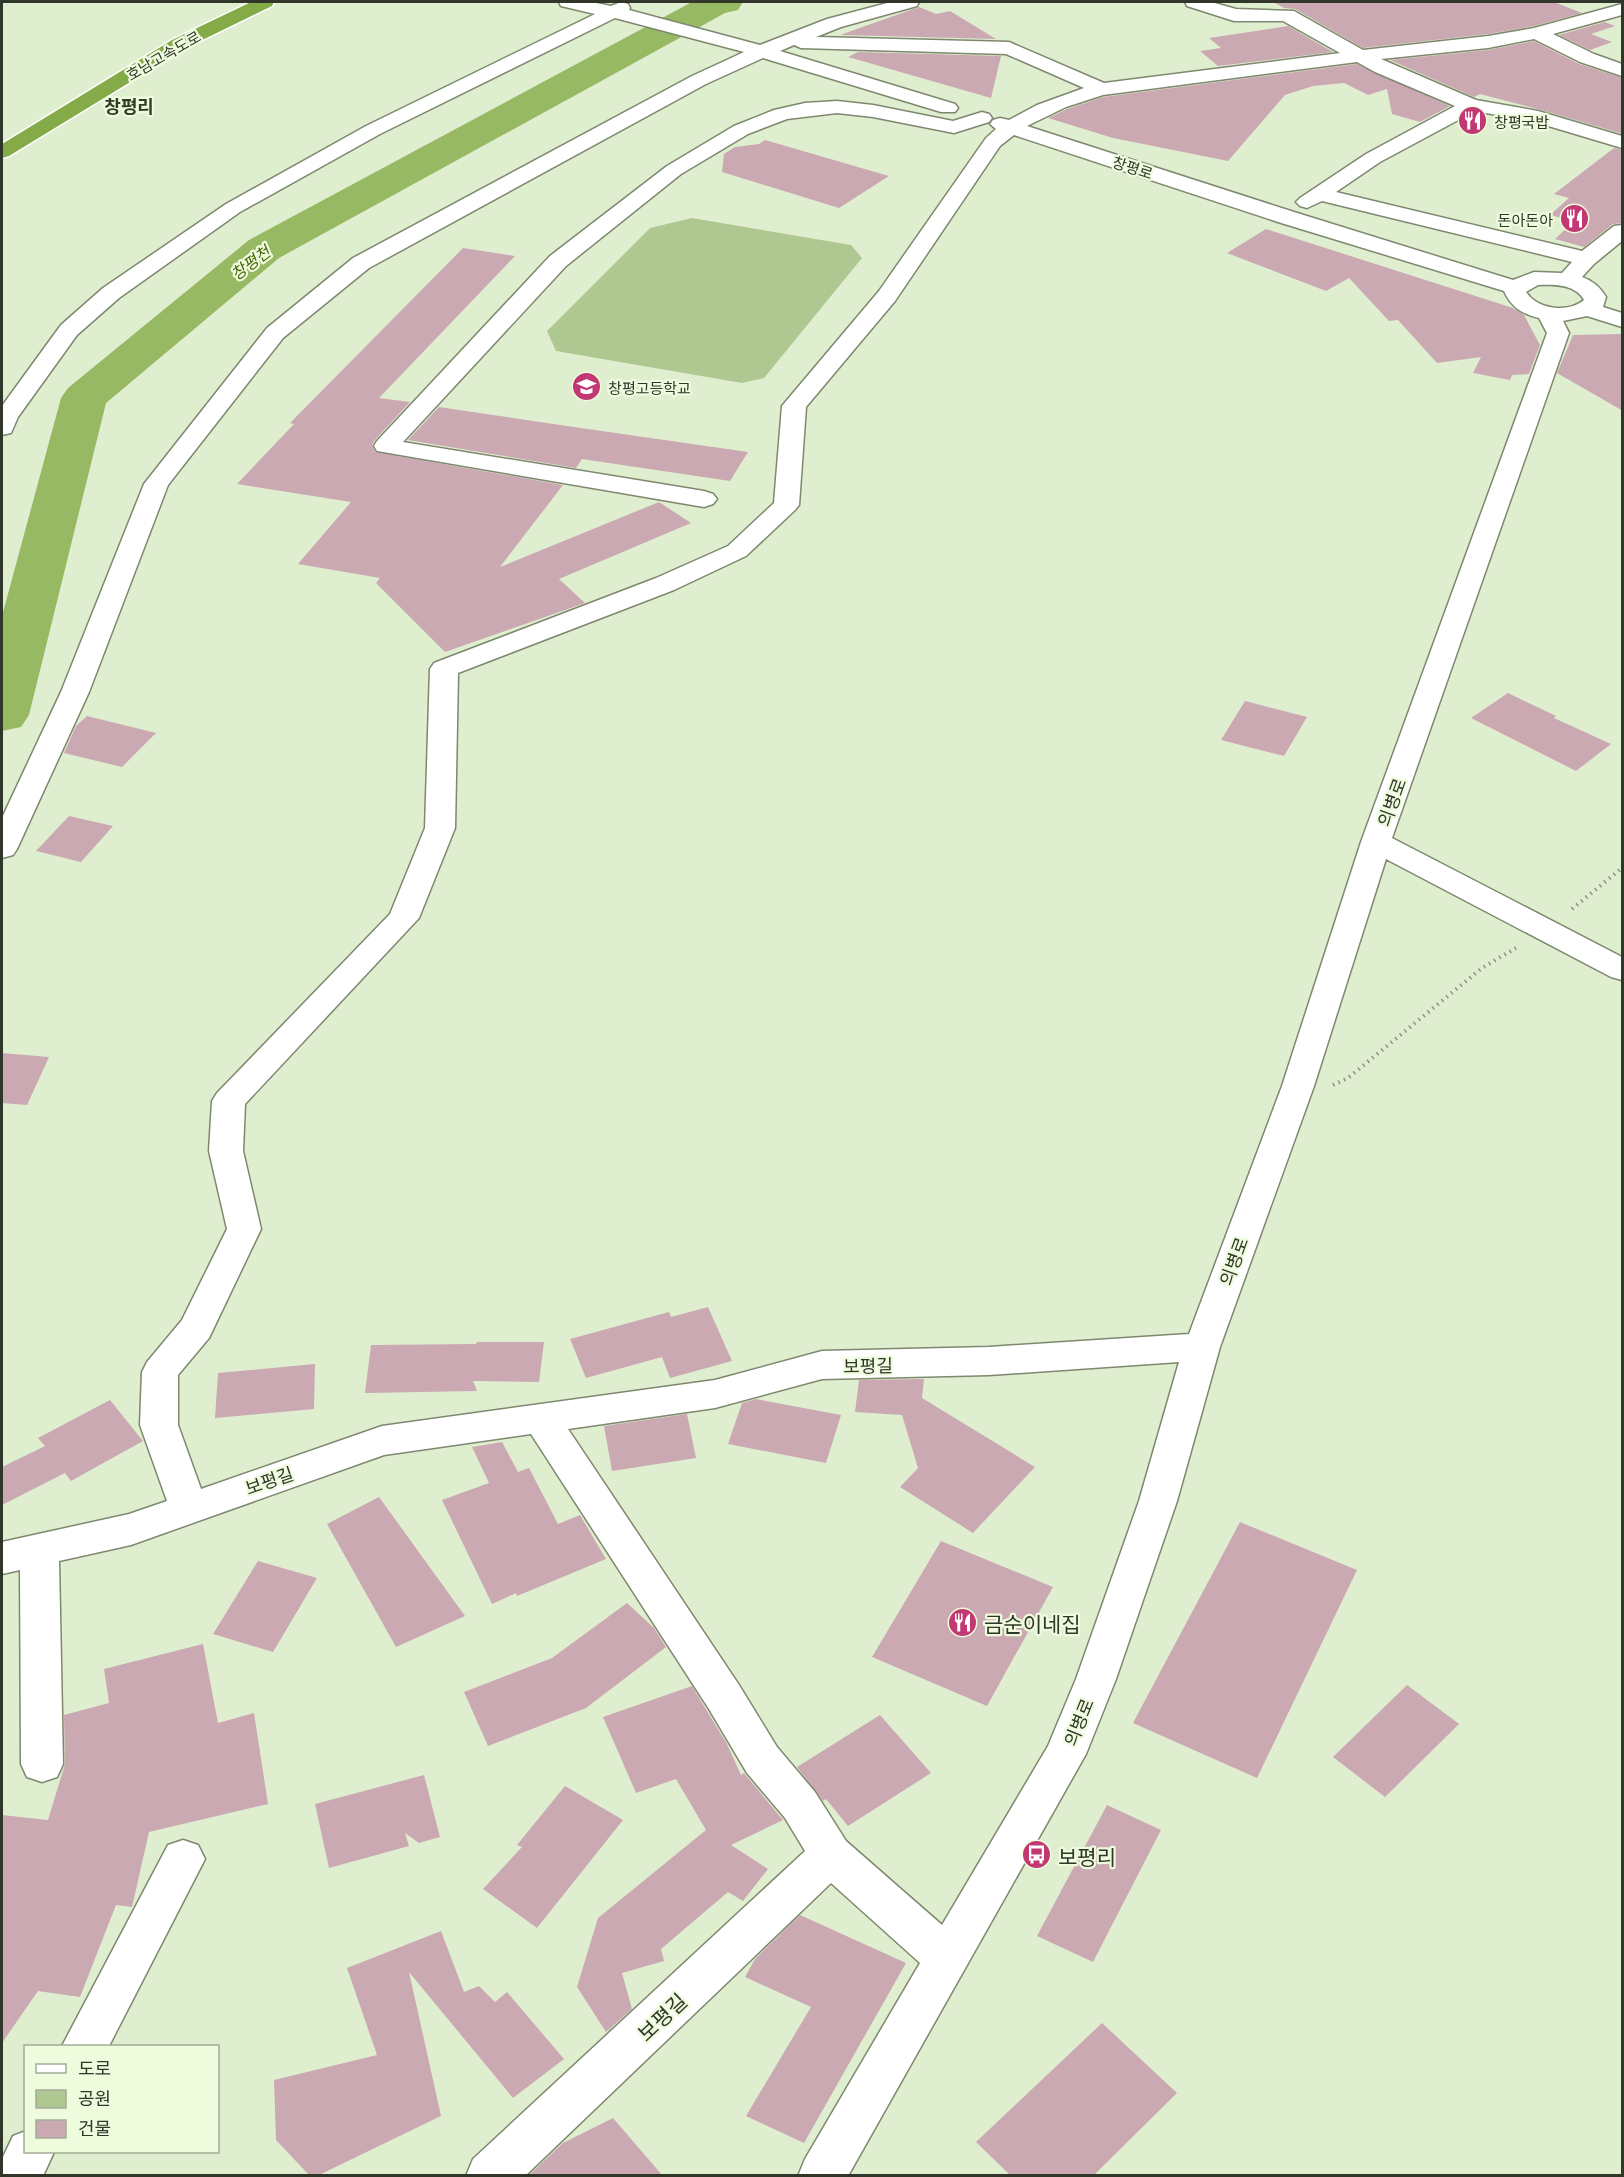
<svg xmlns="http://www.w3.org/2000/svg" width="1624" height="2177" viewBox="0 0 1624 2177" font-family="Literata,'Noto Sans KR',serif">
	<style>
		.green { fill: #afc790 }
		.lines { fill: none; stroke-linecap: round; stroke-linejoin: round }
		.river { fill: #97b964; fill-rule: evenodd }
		.building { fill: #caa9b2 }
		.minor-casing { stroke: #7d886e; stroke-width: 3 }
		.highway-casing { stroke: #fff; stroke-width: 3 }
		.path { stroke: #8c9681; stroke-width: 4; stroke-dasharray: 1.5 4.5; stroke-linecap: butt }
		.minor { fill: #fff; fill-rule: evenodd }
		.highway { fill: #85ab48; fill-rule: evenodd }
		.labels { text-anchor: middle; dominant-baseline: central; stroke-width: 4.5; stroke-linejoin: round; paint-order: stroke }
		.far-street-label { font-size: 15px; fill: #31362b; stroke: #eefbdd }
		.far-poi-label { font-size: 15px; fill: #31362b; stroke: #eefbdd; text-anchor: start }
		.far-water-label { font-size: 16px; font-style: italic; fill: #456200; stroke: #eefbdd }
		.far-quarter-label { font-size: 18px; font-weight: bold; fill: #333d25; stroke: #eefbdd }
		.street-label { font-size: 18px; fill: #31362b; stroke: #eefbdd }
		.near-poi-label { font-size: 21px; fill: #31362b; stroke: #eefbdd; text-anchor: start }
		.near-street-label { font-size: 21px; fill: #31362b; stroke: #eefbdd }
	</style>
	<rect width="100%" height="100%" fill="#e0eed0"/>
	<path class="green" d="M 692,218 L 851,245 L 862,258 L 764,378 L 742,383 L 556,351 L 547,331 L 650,228 Z"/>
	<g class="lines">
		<path class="river" d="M 692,2 L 743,2 L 738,10 L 725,13 L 279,258 L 106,403 L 29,715 L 21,727 L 2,731 L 2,616 L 61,398 L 68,388 L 249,240 Z"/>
	</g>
	<g class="building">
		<path d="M 1273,2 L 1554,2 L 1582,13 L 1534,26 L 1488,34 L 1363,48 L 1295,9 L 1284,8 Z"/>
		<path d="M 919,7 L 936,14 L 950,11 L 996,39 L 840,35 Z"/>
		<path d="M 1605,22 L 1615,26 L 1591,34 L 1612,42 L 1590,50 L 1559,35 Z"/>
		<path d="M 1288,26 L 1333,52 L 1218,66 L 1200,51 L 1221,48 L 1209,38 Z"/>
		<path d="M 1534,41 L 1579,64 L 1623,78 L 1623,134 L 1538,109 L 1480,94 L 1474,97 L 1390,60 L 1488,50 Z"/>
		<path d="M 858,52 L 1001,56 L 991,98 L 848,57 Z"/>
		<path d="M 1357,64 L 1450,106 L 1420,122 L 1392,114 L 1387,89 L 1368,95 L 1344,83 L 1313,86 L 1285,95 L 1228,161 L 1113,138 L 1048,118 L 1067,109 L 1103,97 Z"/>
		<path d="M 765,140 L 889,176 L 839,208 L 722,172 L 724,154 L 735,147 L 759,144 Z"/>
		<path d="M 1614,148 L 1623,150 L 1623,223 L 1613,224 L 1584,247 L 1555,239 L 1574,221 L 1550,215 L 1569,198 L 1554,194 Z"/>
		<path d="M 1266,229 L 1513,308 L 1524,315 L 1540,345 L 1529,374 L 1512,375 L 1510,380 L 1473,373 L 1481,357 L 1437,363 L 1398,320 L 1389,321 L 1349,278 L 1326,291 L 1227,253 Z"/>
		<path d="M 463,248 L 515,256 L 379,398 L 410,402 L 375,440 L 372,445 L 375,452 L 563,485 L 500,567 L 659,502 L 691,523 L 559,579 L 585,603 L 445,652 L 376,583 L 380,578 L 298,564 L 351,502 L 237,484 L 294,424 L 290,423 Z"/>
		<path d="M 1623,334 L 1623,411 L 1557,373 L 1573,335 Z"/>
		<path d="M 439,407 L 567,426 L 748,452 L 730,481 L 582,459 L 576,468 L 408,440 Z"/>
		<path d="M 1508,693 L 1556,716 L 1554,718 L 1611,744 L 1576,771 L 1471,718 Z"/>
		<path d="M 1245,701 L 1307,717 L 1284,756 L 1221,740 Z"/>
		<path d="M 87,716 L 156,733 L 122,767 L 64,753 L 76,726 Z"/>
		<path d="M 69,816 L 113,826 L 81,862 L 36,851 Z"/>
		<path d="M 2,1053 L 49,1057 L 27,1105 L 2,1103 Z"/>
		<path d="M 708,1307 L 732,1361 L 670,1378 L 662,1357 L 586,1378 L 570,1339 L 669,1312 L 671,1317 Z"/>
		<path d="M 477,1342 L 544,1342 L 539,1382 L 473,1381 L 477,1391 L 365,1393 L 371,1345 L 476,1344 Z"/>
		<path d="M 315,1364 L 314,1409 L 215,1418 L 218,1373 Z"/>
		<path d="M 924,1379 L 922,1398 L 1035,1467 L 973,1533 L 900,1487 L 918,1468 L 902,1415 L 855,1412 L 859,1380 Z"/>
		<path d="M 756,1399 L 841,1415 L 826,1463 L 728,1444 L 742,1403 Z"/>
		<path d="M 110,1400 L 143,1441 L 71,1481 L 65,1473 L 2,1505 L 2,1467 L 45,1446 L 38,1438 Z"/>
		<path d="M 687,1414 L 696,1458 L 612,1471 L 604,1426 Z"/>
		<path d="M 502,1442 L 518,1472 L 529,1468 L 558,1524 L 580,1515 L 606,1559 L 517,1596 L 516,1593 L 492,1604 L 442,1500 L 489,1483 L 472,1447 Z"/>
		<path d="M 379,1497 L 465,1616 L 396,1647 L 327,1524 Z"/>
		<path d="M 1240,1522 L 1357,1570 L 1257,1778 L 1133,1723 Z"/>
		<path d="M 941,1541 L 1053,1587 L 987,1706 L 872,1657 Z"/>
		<path d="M 258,1561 L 317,1578 L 273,1652 L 213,1634 Z"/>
		<path d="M 627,1603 L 654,1628 L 666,1647 L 586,1708 L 488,1746 L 464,1692 L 552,1658 Z"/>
		<path d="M 203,1644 L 218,1723 L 254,1713 L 268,1804 L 149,1832 L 132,1907 L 116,1905 L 80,1997 L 38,1991 L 2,2043 L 2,1815 L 48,1820 L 65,1764 L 64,1715 L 109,1703 L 104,1669 Z"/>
		<path d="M 1407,1685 L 1459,1724 L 1385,1797 L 1333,1757 Z"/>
		<path d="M 692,1686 L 727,1744 L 741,1775 L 744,1773 L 783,1820 L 731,1845 L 768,1869 L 743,1901 L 728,1892 L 661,1949 L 664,1961 L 622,1973 L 632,2009 L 606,2032 L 577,1987 L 598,1918 L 706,1830 L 676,1779 L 636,1793 L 603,1717 Z"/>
		<path d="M 880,1715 L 931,1773 L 848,1826 L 826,1799 L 823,1801 L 797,1767 Z"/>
		<path d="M 424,1775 L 440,1837 L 419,1843 L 405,1833 L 409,1846 L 329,1868 L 315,1804 Z"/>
		<path d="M 565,1786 L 623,1820 L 537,1928 L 483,1889 L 522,1847 L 517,1845 Z"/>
		<path d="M 1107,1805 L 1161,1830 L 1093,1962 L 1037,1936 Z"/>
		<path d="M 800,1915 L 906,1963 L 804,2143 L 746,2116 L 811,2007 L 745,1977 L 755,1959 Z"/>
		<path d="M 441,1931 L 464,1992 L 479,1986 L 495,2002 L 507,1992 L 564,2059 L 513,2098 L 409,1972 L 441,2116 L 319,2175 L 309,2175 L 276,2140 L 274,2080 L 377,2055 L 347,1968 Z"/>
		<path d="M 1102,2023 L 1177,2093 L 1094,2175 L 1010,2175 L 976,2142 Z"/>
		<path d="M 613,2118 L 662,2175 L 529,2175 L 563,2143 Z"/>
	</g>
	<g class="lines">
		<defs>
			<g id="minor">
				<path d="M 559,2 L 591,2 L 611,6 L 621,2 L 628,4 L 630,8 L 629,10 L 760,45 L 827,19 L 891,2 L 919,2 L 917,6 L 841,27 L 816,37 L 1009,42 L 1104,83 L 1340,53 L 1283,21 L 1234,21 L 1187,6 L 1185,2 L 1211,2 L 1236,9 L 1294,11 L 1363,50 L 1488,36 L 1534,28 L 1622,4 L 1622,15 L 1553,34 L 1594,54 L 1622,64 L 1622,76 L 1580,62 L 1534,39 L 1488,48 L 1381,59 L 1476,100 L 1538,111 L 1622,136 L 1622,148 L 1535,122 L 1475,111 L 1380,162 L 1336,192 L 1582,251 L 1614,226 L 1622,225 L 1622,241 L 1594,264 L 1582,277 C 1593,281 1600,287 1606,297 L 1603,307 L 1622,313 L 1622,327 L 1587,316 L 1563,321 L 1569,333 L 1392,838 L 1622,957 L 1622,980 L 1611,977 L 1386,859 L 1314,1086 L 1220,1347 L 1177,1501 L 1116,1679 L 1086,1754 L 848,2176 L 798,2176 L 805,2159 L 920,1963 L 831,1883 L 525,2176 L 466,2176 L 473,2159 L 805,1851 L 785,1818 L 747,1773 L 709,1709 L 531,1434 L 384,1455 L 131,1545 L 59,1561 L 63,1764 L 57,1777 L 42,1782 L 27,1777 L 21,1764 L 20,1570 L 2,1574 L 2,1542 L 129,1514 L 167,1501 L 140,1425 L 142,1372 L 147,1362 L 182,1320 L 227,1229 L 209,1151 L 212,1101 L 217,1093 L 390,914 L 425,828 L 430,669 L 434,663 L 656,578 L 728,546 L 774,503 L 782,406 L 879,291 L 986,138 L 996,129 L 990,124 L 993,120 L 1000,118 L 1009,120 L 1037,105 L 1084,88 L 1006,54 L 801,48 L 794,45 L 780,51 L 955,104 L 958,108 L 955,112 L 941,112 L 763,58 L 706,84 L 369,268 L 283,338 L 168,485 L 89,692 L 17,849 L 13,855 L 2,858 L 2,818 L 61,692 L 144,484 L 267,328 L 353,258 L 692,76 L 744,52 L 615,18 L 380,134 L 240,212 L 119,298 L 77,335 L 18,417 L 11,433 L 2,435 L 2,406 L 61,325 L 103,288 L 226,204 L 366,126 L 595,14 L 561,6 ZM 1357,62 L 1375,72 L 1455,106 L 1366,154 L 1300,198 L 1296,202 L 1300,206 L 1307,208 L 1322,201 L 1572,262 L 1562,273 L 1534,272 L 1513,280 L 1294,212 L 1027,126 L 1066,107 L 1103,95 ZM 1014,135 L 1278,222 L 1504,291 C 1511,307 1522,314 1539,318 L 1547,333 L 1361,842 L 1282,1086 L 1189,1334 L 989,1347 L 822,1351 L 715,1380 L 382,1426 L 201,1489 L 178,1425 L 178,1375 L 209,1338 L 261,1229 L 243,1151 L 245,1104 L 419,918 L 455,828 L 458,673 L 674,590 L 746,556 L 795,510 L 799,505 L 806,407 L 895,301 L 1000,146 ZM 1538,285 C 1553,284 1576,284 1584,300 C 1568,313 1538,310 1526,292 ZM 1179,1362 L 1139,1501 L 1076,1679 L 1048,1746 L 942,1925 L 846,1841 L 815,1792 L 777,1747 L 739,1685 L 568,1429 L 715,1408 L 822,1379 L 989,1375 Z"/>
				<path d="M 837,101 L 873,105 L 953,121 L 982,112 L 989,114 L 992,118 L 989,122 L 954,133 L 873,117 L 837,113 L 787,119 L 748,134 L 681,174 L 566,266 L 403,442 L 704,491 L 713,494 L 717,499 L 713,504 L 704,507 L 377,451 L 374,446 L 377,441 L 550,256 L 667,166 L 734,126 L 774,110 L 805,103 Z"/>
				<path d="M 183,1840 L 198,1845 L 205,1859 L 109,2046 L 62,2046 L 168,1845 Z"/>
				<path d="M 26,2131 L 26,2152 L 54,2152 L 43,2176 L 2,2176 L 2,2159 L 13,2136 Z"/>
			</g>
			<path id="highway" d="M 251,2 L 274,2 L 272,6 L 186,48 L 9,156 L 2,158 L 2,144 L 172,40 Z"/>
		</defs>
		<use href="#minor" class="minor-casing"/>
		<use href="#highway" class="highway-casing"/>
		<g class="path">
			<path d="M 1572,909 L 1622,868"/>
			<path d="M 1333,1085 L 1348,1078 L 1482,968 L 1516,948"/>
		</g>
		<use href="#minor" class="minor"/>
		<use href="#highway" class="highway"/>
	</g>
	<defs>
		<symbol id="restaurant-disc" viewBox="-11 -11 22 22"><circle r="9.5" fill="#c23873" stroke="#eefbdd"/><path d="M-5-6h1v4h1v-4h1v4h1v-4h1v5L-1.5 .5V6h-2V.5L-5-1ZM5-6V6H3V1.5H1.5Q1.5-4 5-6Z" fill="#fff"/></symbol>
		<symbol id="school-disc" viewBox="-11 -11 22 22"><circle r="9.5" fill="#c23873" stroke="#eefbdd"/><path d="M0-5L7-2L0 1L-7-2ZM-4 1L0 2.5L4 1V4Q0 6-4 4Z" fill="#fff"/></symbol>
		<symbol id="bus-disc" viewBox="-11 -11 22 22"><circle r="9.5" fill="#c23873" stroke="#eefbdd"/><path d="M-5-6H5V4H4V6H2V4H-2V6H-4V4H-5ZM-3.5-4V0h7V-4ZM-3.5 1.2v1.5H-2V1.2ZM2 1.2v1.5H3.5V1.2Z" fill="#fff"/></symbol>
	</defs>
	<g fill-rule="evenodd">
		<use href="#restaurant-disc" x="1456" y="104" width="33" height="33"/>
		<use href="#restaurant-disc" x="1558" y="202" width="33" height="33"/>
		<use href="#school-disc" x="570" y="370" width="33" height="33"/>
		<use href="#restaurant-disc" x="946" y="1606" width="33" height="33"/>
		<use href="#bus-disc" x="1020" y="1838" width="33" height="33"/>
	</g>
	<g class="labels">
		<g class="far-street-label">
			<text transform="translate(163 55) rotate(-30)">호남고속도로</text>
			<text transform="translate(1133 167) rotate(18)">창평로</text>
		</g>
		<g class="far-poi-label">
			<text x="1494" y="121">창평국밥</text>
			<text x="1553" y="219" text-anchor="end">돈아돈아</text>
			<text x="608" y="387">창평고등학교</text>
		</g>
		<g class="far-water-label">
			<text transform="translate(250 262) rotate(-37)">창평천</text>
		</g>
		<g class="far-quarter-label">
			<text x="129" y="105">창평리</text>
		</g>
		<g class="street-label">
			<text transform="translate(1391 802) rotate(-70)">의병로</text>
			<text transform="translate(1233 1261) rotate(-70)">의병로</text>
			<text transform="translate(868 1365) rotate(-1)">보평길</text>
			<text transform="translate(269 1480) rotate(-19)">보평길</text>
			<text transform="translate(1078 1722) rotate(-68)">의병로</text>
		</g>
		<g class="near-poi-label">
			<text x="984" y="1622">금순이네집</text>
			<text x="1058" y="1855">보평리</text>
		</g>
		<g class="near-street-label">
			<text transform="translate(661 2016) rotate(-43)">보평길</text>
		</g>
	</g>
	<rect width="1624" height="2177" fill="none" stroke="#31362b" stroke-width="6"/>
	<rect x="24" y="2045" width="195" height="108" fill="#eefbdd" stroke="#a2ac96" stroke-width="1.5"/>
	<rect x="36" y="2064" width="30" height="9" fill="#ffffff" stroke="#a2ac96" stroke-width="1.5"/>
	<text x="78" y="2075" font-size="18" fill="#31362b">도로</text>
	<rect x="36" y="2090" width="30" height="18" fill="#afc790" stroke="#a2ac96" stroke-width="1.5"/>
	<text x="78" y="2105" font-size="18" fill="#31362b">공원</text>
	<rect x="36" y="2120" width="30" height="18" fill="#caa9b2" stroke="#a2ac96" stroke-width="1.5"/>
	<text x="78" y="2135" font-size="18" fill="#31362b">건물</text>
</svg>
